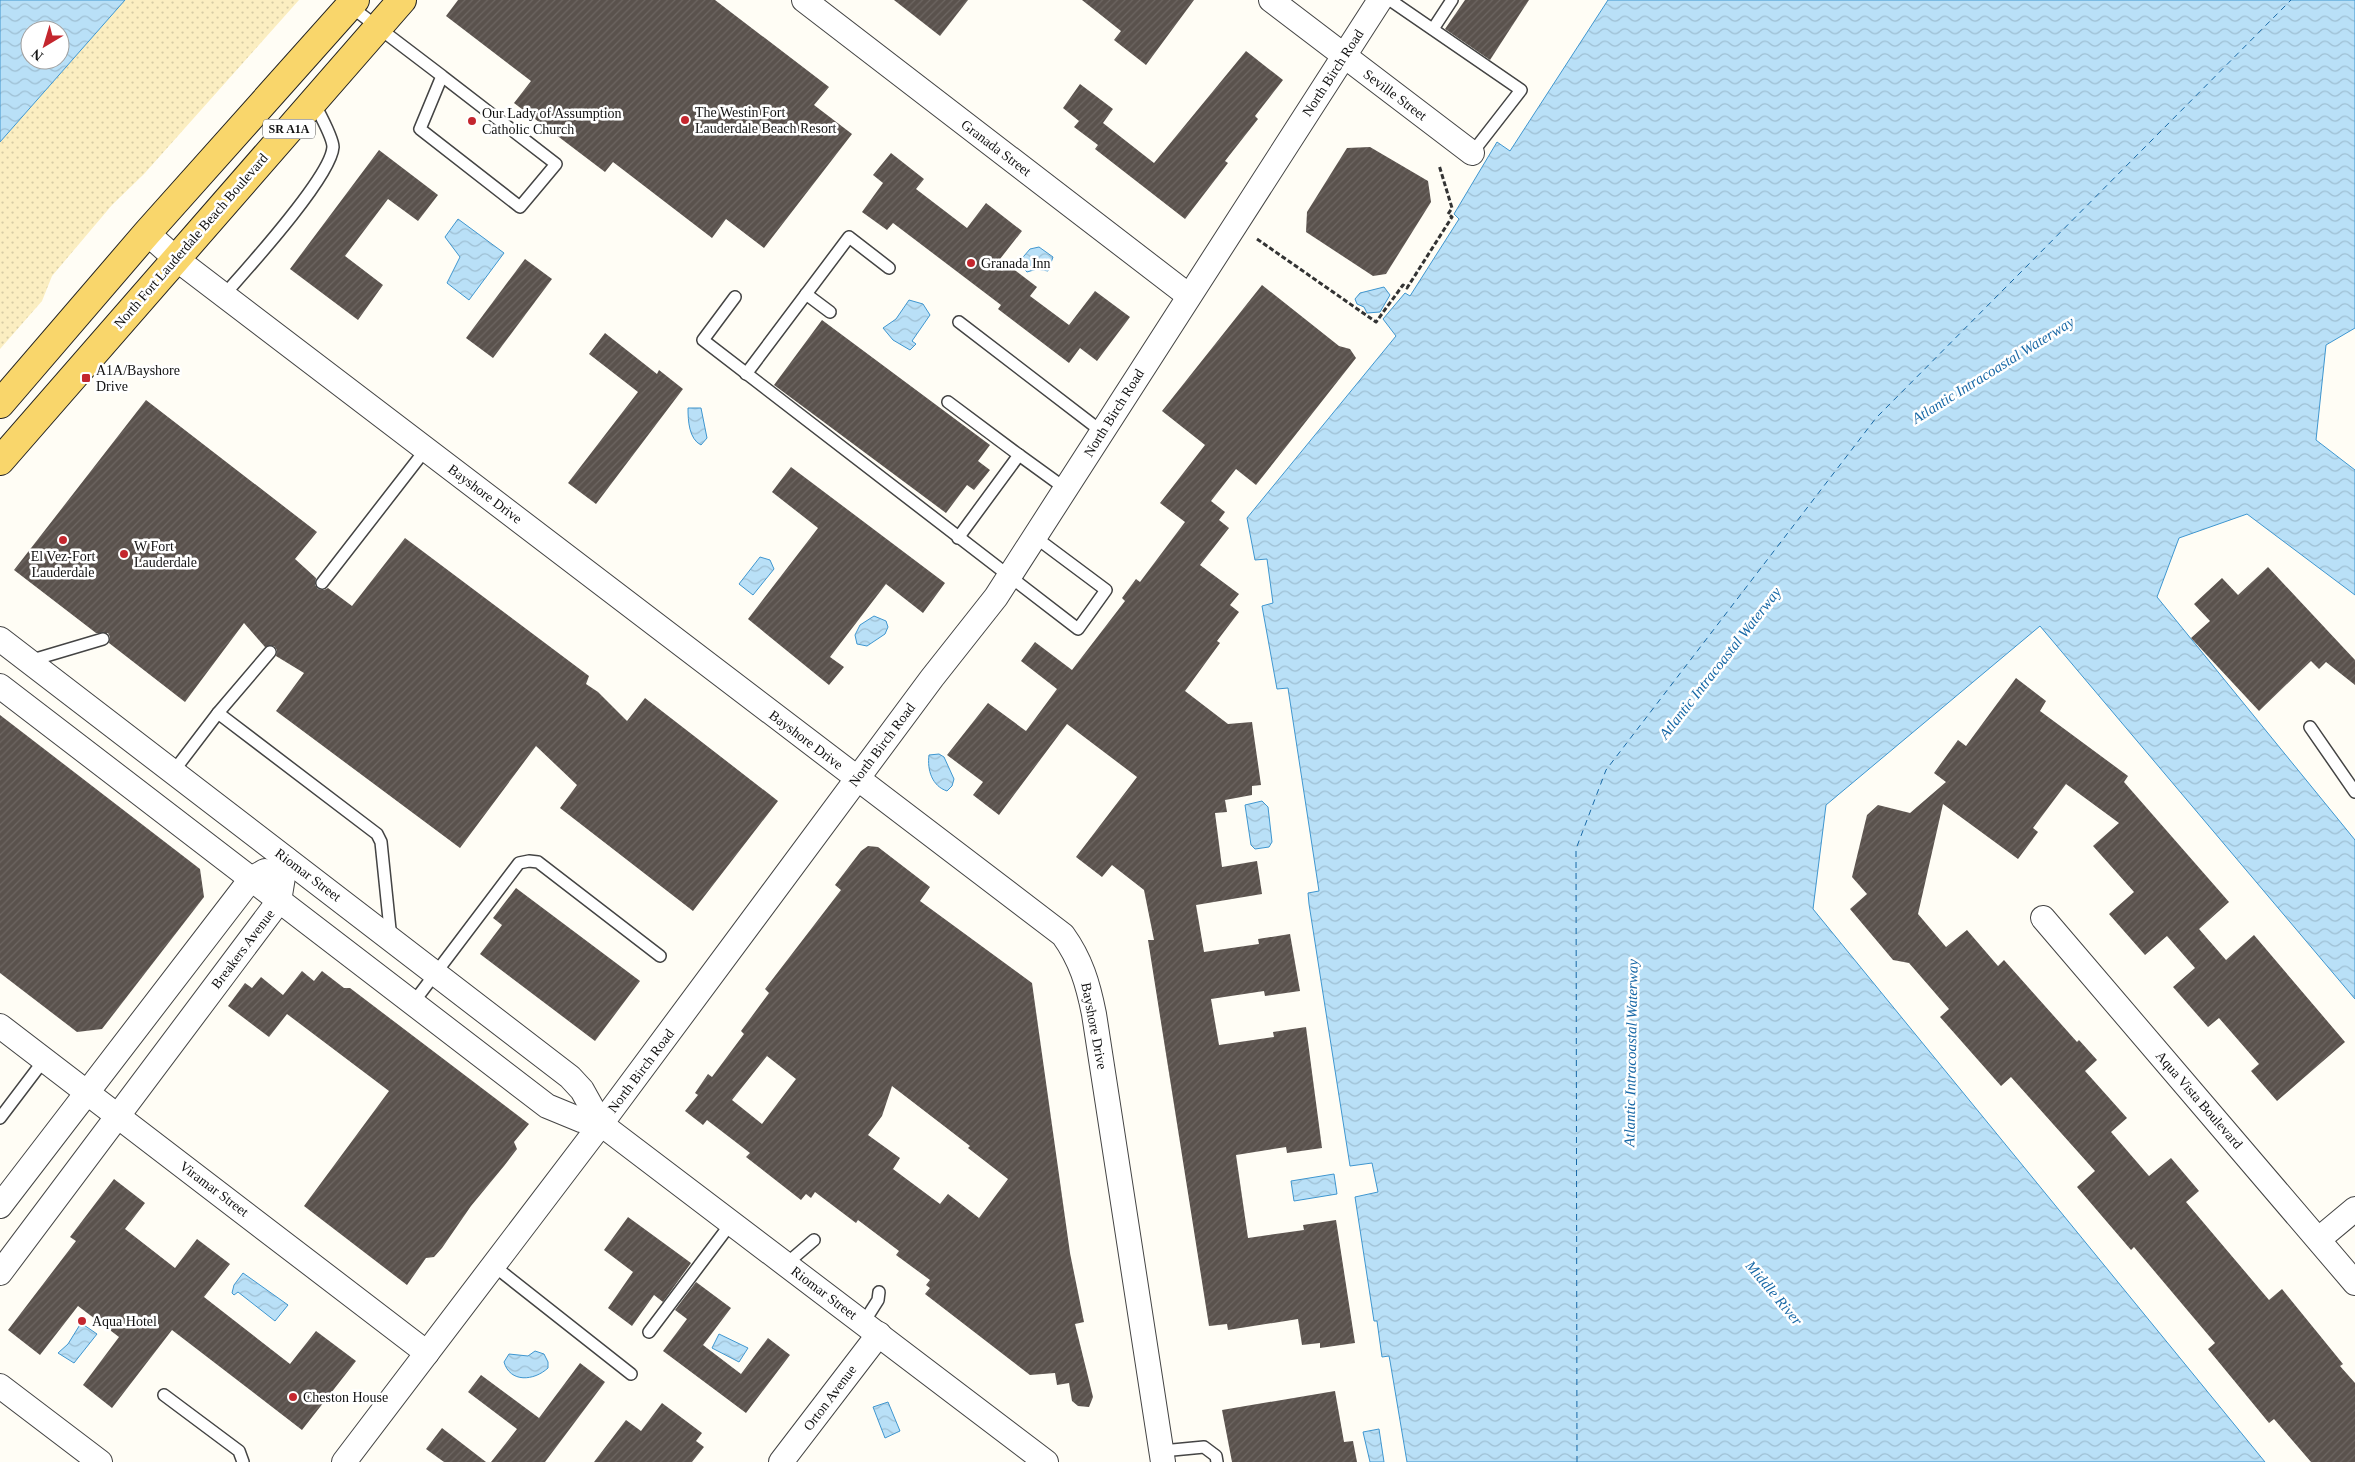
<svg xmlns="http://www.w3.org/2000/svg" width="2355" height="1462" viewBox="0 0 2355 1462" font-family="Georgia,serif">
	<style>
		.sand { fill: url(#sand-dots) }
		.water { fill: url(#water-waves); stroke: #3f96cf; fill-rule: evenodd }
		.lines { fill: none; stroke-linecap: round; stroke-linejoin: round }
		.ferry { stroke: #1768a6; stroke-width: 1; stroke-dasharray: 6 5; stroke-linecap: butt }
		.building { fill: url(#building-hatch); fill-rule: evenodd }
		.lane-casing { stroke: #444; stroke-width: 14 }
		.street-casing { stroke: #444; stroke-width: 26 }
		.primary-casing { stroke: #222; stroke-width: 30 }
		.path { stroke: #333; stroke-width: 3; stroke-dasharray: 5 2.5; stroke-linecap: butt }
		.lane { stroke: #fff; stroke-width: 11 }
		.street { stroke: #fff; stroke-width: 24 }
		.primary { stroke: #f9d66b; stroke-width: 28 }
		.poi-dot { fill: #c4262e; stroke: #fff; stroke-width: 2 }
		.labels { text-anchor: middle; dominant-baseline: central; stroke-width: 5; stroke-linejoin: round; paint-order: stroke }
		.shield { fill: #fff; stroke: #585858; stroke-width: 1 }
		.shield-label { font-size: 12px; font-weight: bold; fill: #111 }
		.street-label { font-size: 14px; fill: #111; stroke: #fff }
		.poi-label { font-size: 14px; fill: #111; stroke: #fff; text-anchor: start }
		.water-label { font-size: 15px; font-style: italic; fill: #1768a6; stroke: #fff }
	</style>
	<defs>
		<pattern id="sand-dots" width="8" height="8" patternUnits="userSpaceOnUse" patternTransform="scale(1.25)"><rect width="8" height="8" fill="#fbeec1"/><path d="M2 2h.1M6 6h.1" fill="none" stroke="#d6cba5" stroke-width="1.8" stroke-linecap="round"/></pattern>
		<pattern id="water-waves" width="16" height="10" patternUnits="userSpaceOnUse" patternTransform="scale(1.25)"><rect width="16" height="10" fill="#b9e0f7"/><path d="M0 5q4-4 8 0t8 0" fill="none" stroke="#9ebfd3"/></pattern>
		<pattern id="building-hatch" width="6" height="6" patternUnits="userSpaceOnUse" patternTransform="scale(1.25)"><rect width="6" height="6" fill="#5a524d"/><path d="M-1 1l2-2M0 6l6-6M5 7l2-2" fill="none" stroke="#6d6662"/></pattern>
	</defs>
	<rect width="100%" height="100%" fill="#fffdf5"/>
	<path class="sand" d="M 125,0 L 299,0 L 144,174 L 112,205 L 52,276 L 42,301 L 0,349 L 0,142 Z"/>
	<g class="water">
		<path d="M 0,0 L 125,0 L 0,142 ZM 30,30 L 60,30 L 60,60 L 30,60 Z"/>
		<path d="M 1608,0 L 2355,0 L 2355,328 L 2326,345 L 2316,440 L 2355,470 L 2355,595 L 2247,514 L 2179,538 L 2157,597 L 2355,840 L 2355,999 L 2040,626 L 1826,805 L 1813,909 L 2265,1462 L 1407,1462 L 1390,1361 L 1389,1356 L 1382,1357 L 1377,1321 L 1374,1321 L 1355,1197 L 1378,1192 L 1372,1163 L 1350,1166 L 1309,904 L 1308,893 L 1319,891 L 1288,688 L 1277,689 L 1262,606 L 1273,603 L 1267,559 L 1255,560 L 1247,518 L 1396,336 L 1383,319 L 1405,293 L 1410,296 L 1459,219 L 1454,214 L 1497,142 L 1510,151 Z"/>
		<path d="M 458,219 L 504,253 L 469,300 L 447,283 L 460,257 L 445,237 Z"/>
		<path d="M 1039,247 L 1053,257 L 1048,271 L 1037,269 L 1027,272 L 1018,263 L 1030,249 Z"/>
		<path d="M 1384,287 L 1390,295 L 1380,312 L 1367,313 L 1364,307 L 1357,304 L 1355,299 L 1360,293 Z"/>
		<path d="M 909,300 L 923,304 L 930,315 L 912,341 L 916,344 L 910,350 L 893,340 L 883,328 L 896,319 Z"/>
		<path d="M 688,408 L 701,408 L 707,438 L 701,445 C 689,439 688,421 688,408 Z"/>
		<path d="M 760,557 L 770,560 L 774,569 L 753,595 L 739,584 Z"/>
		<path d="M 874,616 L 886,621 L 888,627 L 885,634 L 867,646 L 857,644 L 855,635 L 860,625 Z"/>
		<path d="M 939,754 L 944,757 L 954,779 L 952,786 L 947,791 C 932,786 927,770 929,755 Z"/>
		<path d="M 1262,801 L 1268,807 L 1272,842 L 1269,847 L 1255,849 L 1251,845 L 1245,805 Z"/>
		<path d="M 1334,1174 L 1337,1194 L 1294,1201 L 1291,1181 Z"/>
		<path d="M 243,1273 L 288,1305 L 275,1321 L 238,1292 L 234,1295 L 232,1293 L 234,1285 Z"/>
		<path d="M 81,1323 L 97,1334 L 74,1363 L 58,1353 L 68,1344 Z"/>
		<path d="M 719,1334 L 748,1348 L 739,1362 L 712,1348 Z"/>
		<path d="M 535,1351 L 544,1354 L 548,1362 L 548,1368 C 534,1381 510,1383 504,1362 L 509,1354 L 528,1356 Z"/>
		<path d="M 888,1402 L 900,1431 L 885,1438 L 873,1407 Z"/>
		<path d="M 1379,1429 L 1384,1462 L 1370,1462 L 1363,1432 Z"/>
	</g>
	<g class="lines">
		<path class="ferry" d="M 1577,1462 L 1576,849 L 1606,770 L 1876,418 L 2291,0"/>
	</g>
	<g class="building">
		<path d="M 458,0 L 715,0 L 829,87 L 814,105 L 852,134 L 764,248 L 726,219 L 712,238 L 613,162 L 605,172 L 514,103 L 531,81 L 446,16 Z"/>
		<path d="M 894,0 L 968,0 L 940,36 Z"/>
		<path d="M 1082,0 L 1194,0 L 1146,65 L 1114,40 L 1121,31 Z"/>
		<path d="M 1465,0 L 1529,0 L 1490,60 L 1445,29 Z"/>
		<path d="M 1246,51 L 1283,80 L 1255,116 L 1258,119 L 1225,161 L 1228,163 L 1185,219 L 1095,149 L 1098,145 L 1074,127 L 1079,121 L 1063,108 L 1080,84 L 1113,109 L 1103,123 L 1154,163 Z"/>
		<path d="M 1370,147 L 1428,181 L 1431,202 L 1386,274 L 1373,276 L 1306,232 L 1307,212 L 1347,148 Z"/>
		<path d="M 379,150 L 438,195 L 418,221 L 388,199 L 345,256 L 383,285 L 358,320 L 290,269 Z"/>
		<path d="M 891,153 L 924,179 L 916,189 L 967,228 L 986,203 L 1022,231 L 1000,259 L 1037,287 L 1030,296 L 1069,325 L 1095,291 L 1130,317 L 1097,361 L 1080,348 L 1069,363 L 998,309 L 1001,305 L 893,223 L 887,230 L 862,212 L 883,183 L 873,175 Z"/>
		<path d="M 525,259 L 552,279 L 493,358 L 466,338 Z"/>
		<path d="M 1262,285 L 1339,346 L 1350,349 L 1356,358 L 1256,485 L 1236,469 L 1211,501 L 1225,512 L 1219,520 L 1229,528 L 1200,565 L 1239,594 L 1230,605 L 1239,612 L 1217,641 L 1220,643 L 1185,691 L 1228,724 L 1252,722 L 1261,785 L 1252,786 L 1252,795 L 1225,800 L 1227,812 L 1215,813 L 1222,867 L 1257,861 L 1262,894 L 1196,905 L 1204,952 L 1259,944 L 1258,939 L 1290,934 L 1300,991 L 1265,996 L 1264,991 L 1211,999 L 1219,1045 L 1274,1037 L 1273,1032 L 1306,1027 L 1322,1148 L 1287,1153 L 1286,1147 L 1236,1155 L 1248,1238 L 1304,1230 L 1303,1225 L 1336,1220 L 1355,1343 L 1320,1348 L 1320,1343 L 1302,1345 L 1298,1319 L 1228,1330 L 1227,1324 L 1209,1326 L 1148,940 L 1154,940 L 1144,890 L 1112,865 L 1102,877 L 1076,857 L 1137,777 L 1067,724 L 999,815 L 973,795 L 983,782 L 947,755 L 988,703 L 1026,731 L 1057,689 L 1021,661 L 1035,642 L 1072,670 L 1125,601 L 1122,598 L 1136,579 L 1140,582 L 1185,522 L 1160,503 L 1205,445 L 1162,411 Z"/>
		<path d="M 822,320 L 990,445 L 978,461 L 990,470 L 974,490 L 967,485 L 946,513 L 774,385 Z"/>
		<path d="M 605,333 L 657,374 L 659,370 L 683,389 L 596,504 L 568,483 L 638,392 L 589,354 Z"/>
		<path d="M 146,400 L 317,532 L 295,559 L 316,578 L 315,585 L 318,589 L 324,590 L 328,588 L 352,606 L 405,538 L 589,676 L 586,684 L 598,692 L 627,721 L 645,698 L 778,801 L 693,911 L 560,808 L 577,785 L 536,746 L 460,848 L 276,711 L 304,673 L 276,656 L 277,650 L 274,646 L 265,647 L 244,623 L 185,702 L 109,643 L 110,637 L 108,633 L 96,633 L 14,570 Z"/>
		<path d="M 791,467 L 945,583 L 923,613 L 886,584 L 830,657 L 844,667 L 829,685 L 748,619 L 818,528 L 772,492 Z"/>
		<path d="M 2268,567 L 2355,660 L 2355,685 L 2326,662 L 2319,669 L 2311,661 L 2259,711 L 2191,638 L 2210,621 L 2194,604 L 2222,578 L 2238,595 Z"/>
		<path d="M 2016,678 L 2046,701 L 2040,711 L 2128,776 L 2124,782 L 2229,902 L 2199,929 L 2226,960 L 2254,935 L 2345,1042 L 2277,1101 L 2251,1071 L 2259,1064 L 2219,1018 L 2208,1027 L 2173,987 L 2195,968 L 2167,936 L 2145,955 L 2109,914 L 2134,892 L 2093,846 L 2119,823 L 2066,784 L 2033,828 L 2038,832 L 2018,859 L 1943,804 L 1918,914 L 1946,947 L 1967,930 L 1998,966 L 2004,960 L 2077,1042 L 2079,1040 L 2097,1060 L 2085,1071 L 2127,1118 L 2111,1132 L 2149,1176 L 2171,1158 L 2199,1191 L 2186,1202 L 2269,1300 L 2282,1289 L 2343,1364 L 2340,1366 L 2355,1383 L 2355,1462 L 2311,1462 L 2274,1419 L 2269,1423 L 2208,1349 L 2215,1343 L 2134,1247 L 2131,1250 L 2077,1187 L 2095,1171 L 2011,1077 L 2001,1086 L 1940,1017 L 1949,1009 L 1909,963 L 1893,960 L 1850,909 L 1867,894 L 1852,877 L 1867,815 L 1878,805 L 1910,813 L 1946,782 L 1934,773 L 1958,740 L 1966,746 Z"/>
		<path d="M 0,715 L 200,869 L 204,897 L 102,1029 L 77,1032 L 0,973 Z"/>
		<path d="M 868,846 L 878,847 L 930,887 L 920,901 L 1032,983 L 1070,1253 L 1084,1322 L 1075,1324 L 1093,1397 L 1089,1407 L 1078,1406 L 1072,1401 L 1069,1383 L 1057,1385 L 1055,1373 L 1030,1375 L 925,1294 L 930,1288 L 926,1285 L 930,1280 L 896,1255 L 899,1251 L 858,1220 L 856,1223 L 815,1192 L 811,1198 L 806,1194 L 801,1200 L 746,1157 L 750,1153 L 707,1120 L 703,1125 L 685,1111 L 698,1095 L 695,1093 L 708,1074 L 712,1077 L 744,1034 L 741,1031 L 769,993 L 765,989 L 841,890 L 835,885 L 861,851 ZM 767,1056 L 796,1079 L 762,1124 L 732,1100 ZM 892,1086 L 970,1146 L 968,1148 L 1008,1179 L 979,1218 L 948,1194 L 940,1204 L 893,1169 L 900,1158 L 868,1135 L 882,1116 Z"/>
		<path d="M 516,888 L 640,981 L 595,1041 L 480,954 L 502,925 L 493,918 Z"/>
		<path d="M 302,971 L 314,981 L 322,971 L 344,988 L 350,988 L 529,1124 L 514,1142 L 517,1149 L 504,1166 L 471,1206 L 442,1248 L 434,1257 L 426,1258 L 407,1285 L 304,1206 L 389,1091 L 287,1014 L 269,1037 L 228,1006 L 245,983 L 252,988 L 261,977 L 283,995 Z"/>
		<path d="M 114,1179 L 145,1203 L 125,1229 L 175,1268 L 197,1239 L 230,1264 L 204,1297 L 290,1364 L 316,1331 L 356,1361 L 302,1430 L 172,1330 L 112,1408 L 83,1385 L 119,1337 L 78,1306 L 40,1355 L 8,1330 L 76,1241 L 70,1237 Z"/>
		<path d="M 628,1217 L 691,1263 L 663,1302 L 654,1295 L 632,1326 L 608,1308 L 633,1272 L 604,1250 Z"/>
		<path d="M 696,1282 L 731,1308 L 703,1345 L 741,1374 L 768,1338 L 790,1355 L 746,1413 L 663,1351 L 687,1319 L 675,1310 Z"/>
		<path d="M 580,1363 L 605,1382 L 545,1462 L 491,1462 L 517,1429 L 468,1392 L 481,1375 L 539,1418 Z"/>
		<path d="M 1335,1391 L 1344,1442 L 1353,1441 L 1357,1462 L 1232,1462 L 1222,1410 Z"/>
		<path d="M 662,1403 L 702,1433 L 696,1441 L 704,1447 L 692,1462 L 594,1462 L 626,1420 L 641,1431 Z"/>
		<path d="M 442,1428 L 486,1462 L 444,1462 L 426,1449 Z"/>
	</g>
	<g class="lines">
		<defs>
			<g id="lane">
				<path d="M 1390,0 L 1521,90 L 1472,153"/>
				<path d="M 350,6 L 442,76 L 420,129 L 520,207 L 556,164 L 442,76"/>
				<path d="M 1433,29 L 1452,0"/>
				<path d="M 806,294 L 830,312"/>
				<path d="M 224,295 C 247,269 331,177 333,147 C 333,137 318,111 313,101"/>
				<path d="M 735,297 L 703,340 L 1078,629 L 1106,590 L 1035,537"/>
				<path d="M 959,322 L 1101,431"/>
				<path d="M 746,374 L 849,237 L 889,268"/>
				<path d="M 948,402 L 1019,455"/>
				<path d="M 958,538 L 1019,455 L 1066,489"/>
				<path d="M 322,583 L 426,449"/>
				<path d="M 29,661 L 103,639"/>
				<path d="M 218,713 L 377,834 L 381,842 L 391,939"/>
				<path d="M 2310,727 L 2355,792"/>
				<path d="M 173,772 L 218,713 L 270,652"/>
				<path d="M 413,1003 L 519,863 L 529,861 L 538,862 L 660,956"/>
				<path d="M 0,1118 L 44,1060"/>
				<path d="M 786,1264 L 814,1240"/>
				<path d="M 494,1266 L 631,1374"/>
				<path d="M 864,1322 L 878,1300 L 879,1292"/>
				<path d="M 649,1332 L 732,1222"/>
				<path d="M 164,1395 L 239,1451 L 243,1462"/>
				<path d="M 1162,1451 L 1204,1447 L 1216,1456 L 1217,1462"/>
			</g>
			<g id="street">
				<path d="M 804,0 L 1189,296"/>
				<path d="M 1271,0 L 1472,153"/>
				<path d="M 147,233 L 175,258 L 1063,935 C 1081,960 1088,984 1094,1014 L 1163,1462"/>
				<path d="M 0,639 L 570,1077 L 582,1090 L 601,1124 L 1046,1462"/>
				<path d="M 0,686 L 547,1106 L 581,1120 L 601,1124"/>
				<path d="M 2043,918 L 2355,1283"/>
				<path d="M 0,1026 L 427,1353"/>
				<path d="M 0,1206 L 251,879 L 265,871"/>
				<path d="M 2319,1239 L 2355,1209"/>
				<path d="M 0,1273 L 279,901 L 286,859"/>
				<path d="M 0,1386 L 100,1462"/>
				<path d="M 344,1462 L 601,1124 L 932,678 L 996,597 L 1380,0"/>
				<path d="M 781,1462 L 879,1334"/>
			</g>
			<g id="primary">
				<path d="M 0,404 L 147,233 L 355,0"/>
				<path d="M 0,461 L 402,0"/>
			</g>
		</defs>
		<use href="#lane" class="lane-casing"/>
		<use href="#street" class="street-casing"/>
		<use href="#primary" class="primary-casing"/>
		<path class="path" d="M 1257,239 L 1376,322 L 1403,285 L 1407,288 L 1452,217 L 1448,214 L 1452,208 L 1439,165"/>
		<use href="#lane" class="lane"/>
		<use href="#street" class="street"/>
		<use href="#primary" class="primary"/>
	</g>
	<g class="poi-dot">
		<circle cx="685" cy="120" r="5"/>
		<circle cx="472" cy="121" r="5"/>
		<circle cx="971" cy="263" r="5"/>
		<rect x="81" y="373" width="10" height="10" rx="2.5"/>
		<circle cx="63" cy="540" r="5"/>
		<circle cx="124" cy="554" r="5"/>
		<circle cx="82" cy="1321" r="5"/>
		<circle cx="293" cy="1397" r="5"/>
	</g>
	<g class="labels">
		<rect class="shield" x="263" y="119.5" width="52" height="19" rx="4"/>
		<g class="shield-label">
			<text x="289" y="129">SR A1A</text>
		</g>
		<g class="street-label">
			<text transform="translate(1333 73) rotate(-57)">North Birch Road</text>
			<text transform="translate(1395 95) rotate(37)">Seville Street</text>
			<text transform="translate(996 148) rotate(37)">Granada Street</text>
			<text transform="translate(191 241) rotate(-49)">North Fort Lauderdale Beach Boulevard</text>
			<text transform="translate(1114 413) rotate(-58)">North Birch Road</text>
			<text transform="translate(485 494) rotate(37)">Bayshore Drive</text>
			<text transform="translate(806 740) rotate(37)">Bayshore Drive</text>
			<text transform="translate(882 745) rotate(-53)">North Birch Road</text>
			<text transform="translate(308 875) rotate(37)">Riomar Street</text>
			<text transform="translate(243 949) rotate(-53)">Breakers Avenue</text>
			<text transform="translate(1094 1026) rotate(79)">Bayshore Drive</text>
			<text transform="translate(641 1071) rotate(-53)">North Birch Road</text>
			<text transform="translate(2199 1100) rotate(49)">Aqua Vista Boulevard</text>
			<text transform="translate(214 1189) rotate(37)">Viramar Street</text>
			<text transform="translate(824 1293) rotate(37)">Riomar Street</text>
			<text transform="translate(830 1398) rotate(-53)">Orton Avenue</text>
		</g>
		<g class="poi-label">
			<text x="695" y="112">The Westin Fort<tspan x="695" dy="16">Lauderdale Beach Resort</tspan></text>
			<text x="482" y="113">Our Lady of Assumption<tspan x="482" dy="16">Catholic Church</tspan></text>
			<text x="981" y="263">Granada Inn</text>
			<text x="96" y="370">A1A/Bayshore<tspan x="96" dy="16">Drive</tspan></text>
			<text x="134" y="546">W Fort<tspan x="134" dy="16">Lauderdale</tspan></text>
			<text x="63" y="556" text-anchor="middle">El Vez-Fort<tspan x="63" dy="16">Lauderdale</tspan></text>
			<text x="92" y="1321">Aqua Hotel</text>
			<text x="303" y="1397">Cheston House</text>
		</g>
		<g class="water-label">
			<text transform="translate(1993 370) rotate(-32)">Atlantic Intracoastal Waterway</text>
			<text transform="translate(1720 663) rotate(-52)">Atlantic Intracoastal Waterway</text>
			<text transform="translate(1631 1053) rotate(-89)">Atlantic Intracoastal Waterway</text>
			<text transform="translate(1774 1293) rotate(50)">Middle River</text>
		</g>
	</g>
	<g transform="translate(45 45) rotate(218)"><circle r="24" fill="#ffffff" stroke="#a0a0a0"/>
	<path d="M0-4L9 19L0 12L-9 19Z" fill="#c4262e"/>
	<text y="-8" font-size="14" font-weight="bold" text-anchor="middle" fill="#111111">N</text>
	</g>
</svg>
